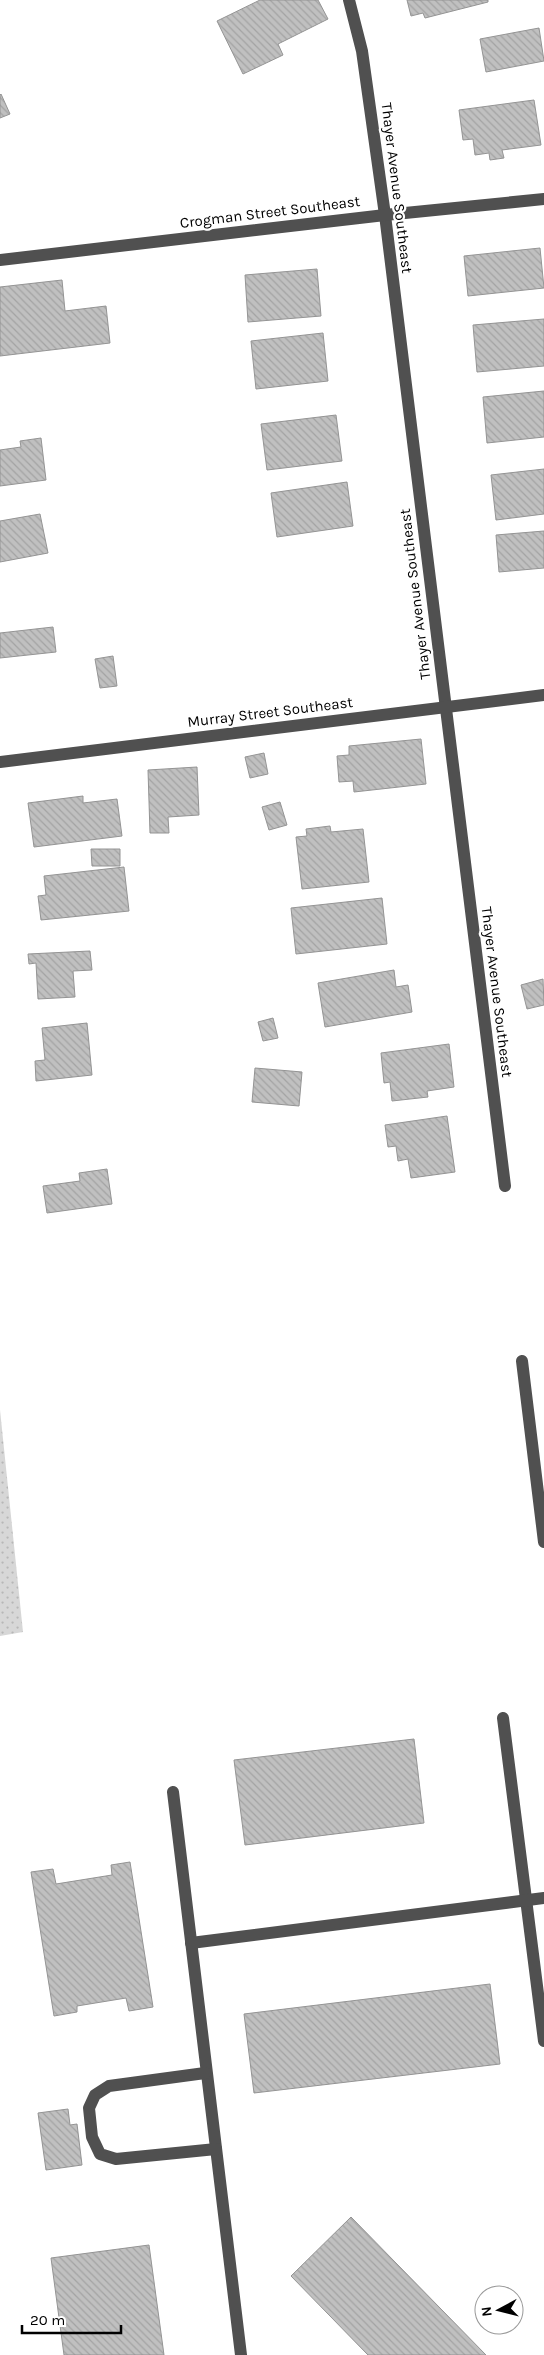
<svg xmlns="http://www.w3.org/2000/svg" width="544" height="2355" viewBox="0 0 544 2355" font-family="Karla,sans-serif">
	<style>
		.park { fill: url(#park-dots) }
		.building { fill: url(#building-back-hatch); stroke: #949494 }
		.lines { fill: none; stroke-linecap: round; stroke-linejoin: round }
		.minor { stroke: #505050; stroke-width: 12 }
		.labels { text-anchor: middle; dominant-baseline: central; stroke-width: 4.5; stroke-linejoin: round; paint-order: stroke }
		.street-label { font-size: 15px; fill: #000; stroke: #fff }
	</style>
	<defs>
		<pattern id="park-dots" width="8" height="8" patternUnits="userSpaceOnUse" patternTransform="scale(1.25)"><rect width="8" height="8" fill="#d7d7d7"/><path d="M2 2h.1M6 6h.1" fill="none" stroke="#b7b7b7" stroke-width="1.8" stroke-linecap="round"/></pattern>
		<pattern id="building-back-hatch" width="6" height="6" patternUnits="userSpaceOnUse" patternTransform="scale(1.25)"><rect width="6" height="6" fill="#c0c0c0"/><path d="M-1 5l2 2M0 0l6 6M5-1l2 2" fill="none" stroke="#a3a3a3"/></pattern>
	</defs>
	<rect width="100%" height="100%" fill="#fff"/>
	<path class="park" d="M 0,1410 L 23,1632 L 0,1636 Z"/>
	<g class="building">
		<path d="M 260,0 L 318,0 L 328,19 L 278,44 L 283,55 L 243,74 L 217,21 Z"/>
		<path d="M 407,0 L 488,0 L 488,2 L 425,18 L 423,13 L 411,16 Z"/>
		<path d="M 539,28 L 544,61 L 486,72 L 480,39 Z"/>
		<path d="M 1,94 L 10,114 L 0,118 L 0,95 Z"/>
		<path d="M 534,100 L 541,145 L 502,150 L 504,158 L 490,160 L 489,153 L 475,155 L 473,139 L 463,140 L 459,110 Z"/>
		<path d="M 540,248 L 544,288 L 468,296 L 464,256 Z"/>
		<path d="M 317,269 L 321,316 L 248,322 L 245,275 Z"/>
		<path d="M 62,280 L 65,311 L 106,306 L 110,343 L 0,356 L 0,287 Z"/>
		<path d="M 544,319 L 544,366 L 477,372 L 473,325 Z"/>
		<path d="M 323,333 L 328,381 L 256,389 L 251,341 Z"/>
		<path d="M 544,391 L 544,437 L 487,443 L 483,397 Z"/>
		<path d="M 336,415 L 342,461 L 267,470 L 261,424 Z"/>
		<path d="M 41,438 L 46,480 L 0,486 L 0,450 L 21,447 L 20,441 Z"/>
		<path d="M 544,469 L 544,514 L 496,520 L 491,475 Z"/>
		<path d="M 347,482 L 353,526 L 277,537 L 271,493 Z"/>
		<path d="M 40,514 L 48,553 L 0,562 L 0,521 Z"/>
		<path d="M 544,531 L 544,568 L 499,572 L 496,535 Z"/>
		<path d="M 53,627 L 56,652 L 0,658 L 0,633 Z"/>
		<path d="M 113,656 L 117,686 L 100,688 L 95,659 Z"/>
		<path d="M 421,739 L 426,784 L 354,792 L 353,781 L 339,782 L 337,756 L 349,755 L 349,746 Z"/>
		<path d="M 264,753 L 268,774 L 250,778 L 245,757 Z"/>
		<path d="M 197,767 L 199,815 L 168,817 L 169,833 L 150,833 L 148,770 Z"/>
		<path d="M 83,796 L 83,803 L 117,799 L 122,836 L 34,847 L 28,803 Z"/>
		<path d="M 280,802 L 287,825 L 269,830 L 262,807 Z"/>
		<path d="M 330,826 L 331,832 L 363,829 L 369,882 L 302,889 L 296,837 L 307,836 L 306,829 Z"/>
		<path d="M 91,849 L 120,849 L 120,866 L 92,866 Z"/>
		<path d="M 124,867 L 129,911 L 41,920 L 38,896 L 46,895 L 44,876 Z"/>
		<path d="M 382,898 L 387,944 L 296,954 L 291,908 Z"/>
		<path d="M 90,951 L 92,970 L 73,971 L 75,997 L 38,999 L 36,963 L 29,964 L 28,954 Z"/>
		<path d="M 394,970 L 396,987 L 408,985 L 412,1012 L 325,1027 L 318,983 Z"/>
		<path d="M 543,979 L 544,1005 L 527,1009 L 521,985 Z"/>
		<path d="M 273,1018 L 278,1038 L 263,1041 L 258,1022 Z"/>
		<path d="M 87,1023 L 92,1075 L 36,1081 L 35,1061 L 45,1060 L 42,1028 Z"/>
		<path d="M 449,1044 L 454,1087 L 427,1091 L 428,1097 L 392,1101 L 390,1082 L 384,1083 L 381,1053 Z"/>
		<path d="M 255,1068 L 302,1072 L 299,1106 L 252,1102 Z"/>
		<path d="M 447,1116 L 455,1172 L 411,1178 L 408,1159 L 398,1161 L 396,1146 L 388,1147 L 385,1125 Z"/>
		<path d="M 107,1169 L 112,1204 L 47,1213 L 43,1186 L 80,1181 L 79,1173 Z"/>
		<path d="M 414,1739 L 424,1823 L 245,1845 L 234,1760 Z"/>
		<path d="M 130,1862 L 153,2007 L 129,2011 L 126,1998 L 77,2006 L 77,2012 L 54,2016 L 31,1872 L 53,1869 L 56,1884 L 112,1875 L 111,1865 Z"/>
		<path d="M 490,1984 L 500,2064 L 254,2093 L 244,2014 Z"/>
		<path d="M 68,2109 L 70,2125 L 77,2124 L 82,2165 L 46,2170 L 38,2113 Z"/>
		<path d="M 351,2217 L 486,2355 L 368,2355 L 291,2276 Z"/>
		<path d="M 149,2245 L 164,2355 L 64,2355 L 51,2258 Z"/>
	</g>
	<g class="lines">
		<g class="minor">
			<path d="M 349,0 L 362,51 L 385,215 L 505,1186"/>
			<path d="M 0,260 L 385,215 L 544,199"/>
			<path d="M 0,762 L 544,695"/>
			<path d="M 522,1361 L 544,1542"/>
			<path d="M 503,1718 L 544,2041"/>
			<path d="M 173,1792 L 241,2355"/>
			<path d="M 191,1943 L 544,1898"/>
			<path d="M 205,2073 L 109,2086 L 95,2095 L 89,2108 L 92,2137 L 100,2154 L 116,2159 L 216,2149"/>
		</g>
	</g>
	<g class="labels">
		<g class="street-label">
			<text transform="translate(397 188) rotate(83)">Thayer Avenue Southeast</text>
			<text transform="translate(270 212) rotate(-7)">Crogman Street Southeast</text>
			<text transform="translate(415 594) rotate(-97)">Thayer Avenue Southeast</text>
			<text transform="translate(270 712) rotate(-7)">Murray Street Southeast</text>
			<text transform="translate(497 992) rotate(83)">Thayer Avenue Southeast</text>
		</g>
	</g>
	<g transform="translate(499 2310) rotate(263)"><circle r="24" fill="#ffffff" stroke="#999999"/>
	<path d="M0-4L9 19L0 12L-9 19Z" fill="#000000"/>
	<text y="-8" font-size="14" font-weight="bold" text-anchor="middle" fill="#000000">N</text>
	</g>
	<path d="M22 2325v8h99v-8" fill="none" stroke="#000000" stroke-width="2.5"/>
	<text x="30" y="2325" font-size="15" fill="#000000" stroke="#ffffff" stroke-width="4" paint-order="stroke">20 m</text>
</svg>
